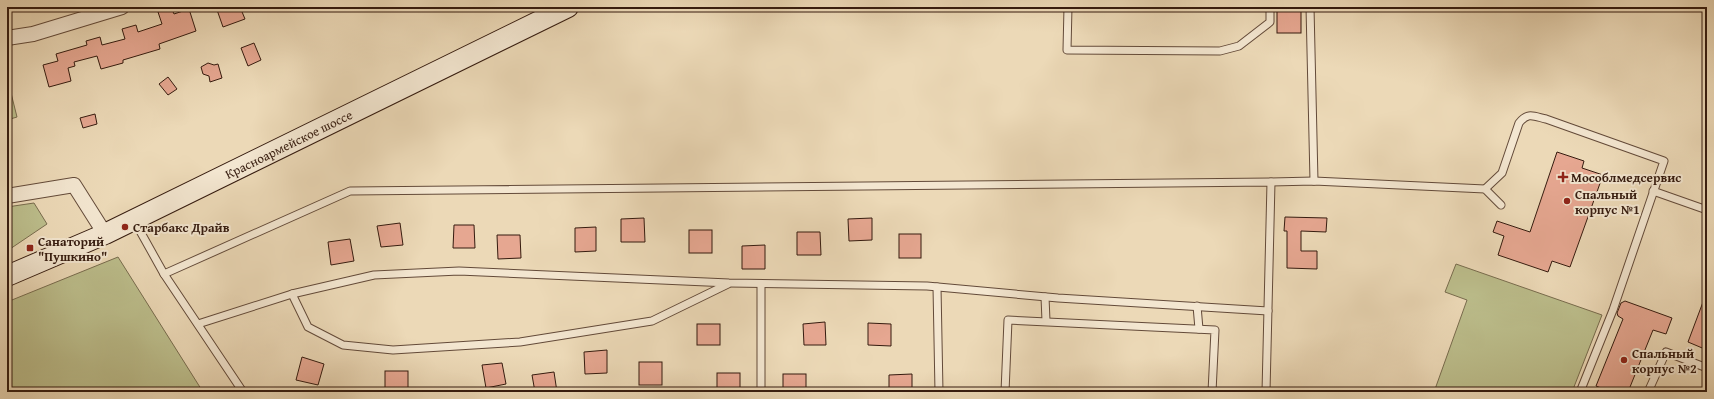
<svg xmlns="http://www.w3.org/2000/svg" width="1714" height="399" viewBox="0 0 1714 399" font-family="'Gentium Book Plus',serif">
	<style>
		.green { fill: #bcbe8c; stroke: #786c4e }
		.building { fill: #e6a791; stroke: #351b0f }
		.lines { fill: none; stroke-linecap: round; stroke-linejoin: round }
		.service-casing { stroke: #634a39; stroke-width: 9 }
		.minor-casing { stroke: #634a39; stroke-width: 16 }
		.secondary-casing { stroke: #351b0f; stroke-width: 22 }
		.service { stroke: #f3e6d0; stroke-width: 7 }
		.minor { stroke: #f3e6d0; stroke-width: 14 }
		.secondary { stroke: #f3e6d0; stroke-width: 20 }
		.poi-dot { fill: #8f2418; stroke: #f3e6d0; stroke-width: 1.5 }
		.labels { text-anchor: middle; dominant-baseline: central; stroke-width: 4; stroke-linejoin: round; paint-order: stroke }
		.street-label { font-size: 13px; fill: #351b0f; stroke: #f3e6d0 }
		.poi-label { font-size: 13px; font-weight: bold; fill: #351b0f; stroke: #f3e6d0; text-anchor: start }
	</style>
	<rect width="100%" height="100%" fill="#ecd9b7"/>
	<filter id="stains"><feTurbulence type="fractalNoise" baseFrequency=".005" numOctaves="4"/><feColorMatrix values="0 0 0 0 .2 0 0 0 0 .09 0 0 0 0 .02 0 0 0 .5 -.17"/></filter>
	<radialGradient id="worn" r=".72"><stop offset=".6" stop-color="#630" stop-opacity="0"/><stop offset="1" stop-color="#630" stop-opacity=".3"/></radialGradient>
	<g class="green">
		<path d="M 7,77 L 17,117 L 7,120 Z"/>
		<path d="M 34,203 L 47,224 L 7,251 L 7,207 Z"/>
		<path d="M 118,257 L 203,392 L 7,392 L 7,302 Z"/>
		<path d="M 1456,264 L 1602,315 L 1572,392 L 1434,392 L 1467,300 L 1445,292 Z"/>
	</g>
	<g class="building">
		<path d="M 171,7 L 174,14 L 189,9 L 196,31 L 159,44 L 160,49 L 123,60 L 123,63 L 101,69 L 97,56 L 74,62 L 75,66 L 68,68 L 71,81 L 49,87 L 43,65 L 58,61 L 56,54 L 87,45 L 86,41 L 100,37 L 102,45 L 125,39 L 122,29 L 136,25 L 138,32 L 162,24 L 158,12 Z"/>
		<path d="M 216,7 L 240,7 L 245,19 L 223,27 Z"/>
		<rect x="1277" y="7" width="24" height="26"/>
		<path d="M 254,43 L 261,60 L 248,66 L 241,48 Z"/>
		<path d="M 208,63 L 214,65 L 218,64 L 222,78 L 210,82 L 209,76 L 203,74 L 201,67 Z"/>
		<path d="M 168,77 L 177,89 L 168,95 L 159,84 Z"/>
		<path d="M 95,114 L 97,124 L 83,128 L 80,118 Z"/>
		<path d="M 1557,152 L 1584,161 L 1582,168 L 1603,175 L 1570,267 L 1552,261 L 1548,272 L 1498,255 L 1504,236 L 1493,232 L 1497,221 L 1530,232 Z"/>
		<path d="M 1285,217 L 1327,218 L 1326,232 L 1301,231 L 1301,251 L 1317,251 L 1317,269 L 1287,268 L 1287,231 L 1284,231 Z"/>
		<path d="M 644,218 L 645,242 L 621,242 L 621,219 Z"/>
		<path d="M 872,218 L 872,240 L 849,241 L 848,219 Z"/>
		<path d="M 400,223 L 403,245 L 381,247 L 377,226 Z"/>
		<path d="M 454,225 L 474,225 L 475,248 L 453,248 Z"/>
		<path d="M 596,227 L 596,251 L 575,252 L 575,228 Z"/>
		<rect x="689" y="230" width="23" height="23"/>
		<path d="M 797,232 L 820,232 L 821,255 L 797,255 Z"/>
		<rect x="899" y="234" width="22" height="24"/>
		<path d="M 497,235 L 520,235 L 521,258 L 498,259 Z"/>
		<path d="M 350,239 L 354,261 L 331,265 L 328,242 Z"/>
		<path d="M 765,245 L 765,269 L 742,269 L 742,246 Z"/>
		<path d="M 1706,294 L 1707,294 L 1707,350 L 1688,342 Z"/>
		<path d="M 1625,301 L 1672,318 L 1666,334 L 1653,330 L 1628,392 L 1611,392 L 1596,386 L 1623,319 L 1618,316 L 1617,313 L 1621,303 Z"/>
		<path d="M 825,322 L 826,345 L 804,345 L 803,324 Z"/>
		<path d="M 868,323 L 891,324 L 891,346 L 868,345 Z"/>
		<rect x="697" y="324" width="23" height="21"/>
		<path d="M 607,350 L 607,373 L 585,374 L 584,352 Z"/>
		<path d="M 302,357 L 324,364 L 318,385 L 296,380 Z"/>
		<rect x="639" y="362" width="23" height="23"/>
		<path d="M 502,363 L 506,384 L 486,388 L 482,365 Z"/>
		<rect x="385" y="371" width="23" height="21"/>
		<path d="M 554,372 L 557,392 L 535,392 L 532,375 Z"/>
		<rect x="717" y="373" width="23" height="19"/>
		<rect x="783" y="374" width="23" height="18"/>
		<path d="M 912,374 L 912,392 L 889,392 L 889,375 Z"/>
	</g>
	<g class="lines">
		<defs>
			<g id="service">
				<path d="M 1068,7 L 1067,50 L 1220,51 L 1239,46 L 1270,22 L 1270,7"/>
				<path d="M 1310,7 L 1314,181"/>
				<path d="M 1271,182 L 1314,181 L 1485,189 L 1501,205"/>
				<path d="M 1485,189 L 1502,173 L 1519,123 C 1528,112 1533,116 1546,119 L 1664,161 L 1613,310 L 1580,392"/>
				<path d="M 1653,191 L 1707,210"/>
				<path d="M 135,222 L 164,274 L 243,392"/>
				<path d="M 164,274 L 350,191 L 1271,182 L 1266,392"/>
				<path d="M 761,284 L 761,392"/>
				<path d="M 937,287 L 939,392"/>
				<path d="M 292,294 L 308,327 L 343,345 L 393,350 L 520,342 L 652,321 L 728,284"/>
				<path d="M 1045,297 L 1046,321"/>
				<path d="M 1197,306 L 1199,329"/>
				<path d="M 198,324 L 292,294 L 374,275 L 459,271 L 729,283 L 927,286 L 1058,298 L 1268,311"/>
				<path d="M 1005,392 L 1008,320 L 1215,330 L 1212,392"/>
				<path d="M 1648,392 L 1666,352 L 1707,368"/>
			</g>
			<g id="minor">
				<path d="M 7,38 L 33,34 L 122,7"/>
				<path d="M 7,196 L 74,185 L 105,234"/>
			</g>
			<g id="secondary">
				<path id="s1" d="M 7,276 L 105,234 L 568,7"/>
			</g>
		</defs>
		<use href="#service" class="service-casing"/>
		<use href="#minor" class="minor-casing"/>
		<use href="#secondary" class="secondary-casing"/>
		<use href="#service" class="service"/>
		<use href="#minor" class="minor"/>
		<use href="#secondary" class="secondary"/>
	</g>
	<g class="poi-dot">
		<path d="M1561 171h4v4h4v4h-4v4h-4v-4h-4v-4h4z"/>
		<circle cx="1567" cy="201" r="4"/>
		<circle cx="125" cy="227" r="4"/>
		<rect x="26" y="244" width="8" height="8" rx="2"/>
		<circle cx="1624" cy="360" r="4"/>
	</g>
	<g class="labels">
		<g class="street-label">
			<text stroke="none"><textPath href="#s1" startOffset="311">Красноармейское шоссе</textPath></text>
		</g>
		<g class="poi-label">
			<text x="1571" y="177">Мособлмедсервис</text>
			<text x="1575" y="194">Спальный<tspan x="1575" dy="15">корпус №1</tspan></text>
			<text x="133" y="227">Старбакс Драйв</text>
			<text x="38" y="241">Санаторий<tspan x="38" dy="15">"Пушкино"</tspan></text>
			<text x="1632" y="353">Спальный<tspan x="1632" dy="15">корпус №2</tspan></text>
		</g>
	</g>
	<rect width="1714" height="399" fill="none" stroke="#ecd9b7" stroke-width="24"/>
	<rect x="8" y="8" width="1698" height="383" fill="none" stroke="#351b0f" stroke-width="2"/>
	<rect x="12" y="12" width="1690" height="375" fill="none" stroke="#351b0f"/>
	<rect width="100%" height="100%" filter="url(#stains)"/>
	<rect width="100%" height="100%" fill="url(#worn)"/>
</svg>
